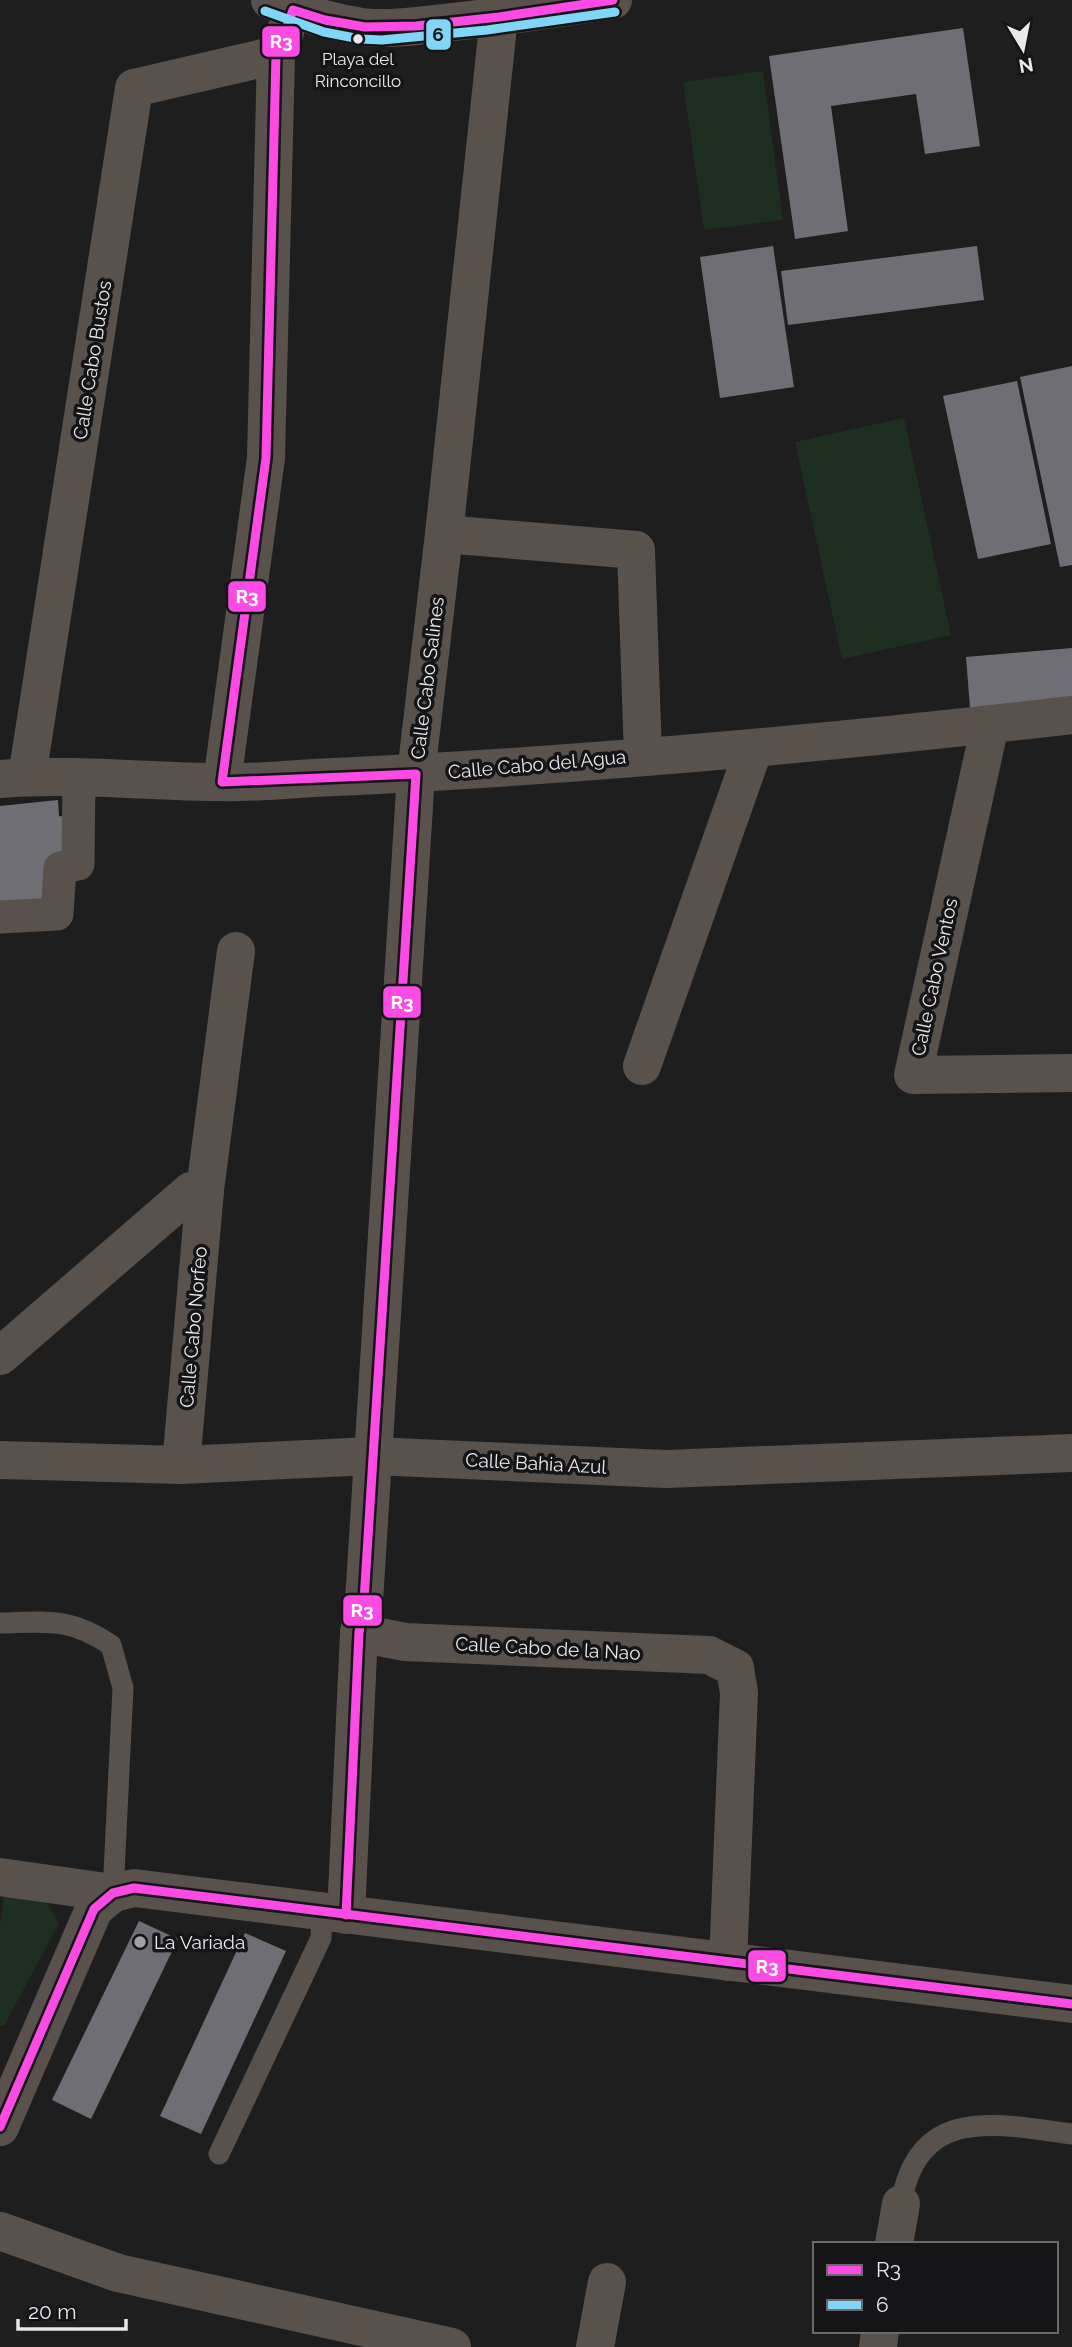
<svg xmlns="http://www.w3.org/2000/svg" width="1072" height="2347" viewBox="0 0 1072 2347" font-family="Raleway,sans-serif">
	<style>
		.green { fill: #1c2f20 }
		.building { fill: #706e75 }
		.lines { fill: none; stroke-linecap: round; stroke-linejoin: round }
		.service { stroke: #59514c; stroke-width: 21 }
		.pedestrian { stroke: #59514c; stroke-width: 33 }
		.minor { stroke: #59514c; stroke-width: 38 }
		.tertiary { stroke: #59514c; stroke-width: 38 }
		.bus-1-casing { stroke: #151417; stroke-width: 14 }
		.bus-2-casing { stroke: #151417; stroke-width: 14 }
		.bus-1 { stroke: #fb4be4; stroke-width: 9 }
		.bus-2 { stroke: #7fd6f7; stroke-width: 9 }
		.bus-dot { fill: #e9e8eb; stroke: #151417; stroke-width: 2.5 }
		.poi-dot { fill: #a2a1a4; stroke: #151417; stroke-width: 2.5 }
		.labels { text-anchor: middle; dominant-baseline: central; stroke-width: 7; stroke-linejoin: round; paint-order: stroke }
		.bus-label { font-size: 17px; fill: #e9e8eb; stroke: #151417 }
		.street-label { font-size: 19px; fill: #e9e8eb; stroke: #151417 }
		.poi-label { font-size: 19px; fill: #e9e8eb; stroke: #151417; text-anchor: start }
		.line-badge { stroke: #151417; stroke-width: 2.5 }
		.badge-label { font-size: 19px; text-anchor: middle; font-weight: bold; fill: #fff }
		.pale-badge-label { font-size: 19px; text-anchor: middle; font-weight: bold; fill: #111 }
	</style>
	<rect width="100%" height="100%" fill="#1e1e1f"/>
	<g class="green">
		<path d="M 763,71 L 783,220 L 704,230 L 683,82 Z"/>
		<path d="M 904,418 L 951,635 L 842,659 L 795,442 Z"/>
		<path d="M 4,1896 L 46,1901 L 59,1923 L 4,2026 L 0,2025 L 0,1925 Z"/>
	</g>
	<g class="building">
		<path d="M 963,28 L 980,146 L 925,154 L 916,94 L 831,106 L 848,231 L 795,239 L 769,56 Z"/>
		<path d="M 773,246 L 794,387 L 720,398 L 700,257 Z"/>
		<path d="M 977,246 L 984,300 L 788,325 L 781,271 Z"/>
		<path d="M 1072,366 L 1072,565 L 1060,567 L 1020,377 Z"/>
		<path d="M 1017,381 L 1051,544 L 978,559 L 943,396 Z"/>
		<path d="M 1072,648 L 1072,699 L 970,708 L 966,657 Z"/>
		<path d="M 58,800 L 59,816 L 66,817 L 67,858 L 45,860 L 48,900 L 0,903 L 0,806 Z"/>
		<path d="M 139,1921 L 178,1939 L 91,2119 L 52,2100 Z"/>
		<path d="M 245,1933 L 286,1951 L 201,2134 L 160,2116 Z"/>
	</g>
	<g class="lines">
		<g class="service">
			<path d="M 0,1623 C 48,1622 69,1617 111,1645 L 123,1688 L 113,1893"/>
			<path d="M 219,2154 L 321,1938 L 322,1912"/>
			<path d="M 901,2204 C 918,2104 997,2124 1072,2134"/>
		</g>
		<path class="pedestrian" d="M 0,917 L 57,914 L 60,868 L 78,864 L 79,777"/>
		<g class="minor">
			<path d="M 444,534 L 636,550 L 643,756"/>
			<path d="M 990,725 L 913,1075 L 1072,1073"/>
			<path d="M 27,777 L 134,88 L 276,55"/>
			<path d="M 0,779 C 74,773 148,782 221,782 C 252,783 283,780 313,778 C 567,767 820,744 1072,715"/>
			<path d="M 222,782 L 266,458 L 276,55 L 285,32"/>
			<path d="M 642,1066 L 754,748"/>
			<path d="M 0,1356 L 191,1191 L 205,1190"/>
			<path d="M 0,1460 L 181,1465 L 372,1456 L 666,1469 L 1072,1453"/>
			<path d="M 181,1465 L 205,1190 L 236,951"/>
			<path d="M 359,1633 L 405,1642 L 709,1655 L 735,1668 L 739,1693 L 728,1962"/>
			<path d="M 0,1877 L 113,1893 L 134,1888 L 158,1891 L 1072,2004"/>
			<path d="M 346,1915 L 359,1633 L 364,1601 L 416,774 L 444,534 L 499,17"/>
			<path d="M 0,2127 L 94,1909 L 113,1893"/>
			<path d="M 0,2231 L 118,2273 L 452,2347"/>
			<path d="M 894,2244 L 901,2204"/>
			<path d="M 595,2347 L 607,2282"/>
			<path d="M 878,2347 L 880,2331"/>
		</g>
		<path class="tertiary" d="M 270,0 C 300,13 330,22 362,27 C 388,30 417,26 443,23 C 500,17 556,9 613,0"/>
		<defs>
			<g id="bus-1">
				<path d="M 346,1915 L 359,1633 L 364,1601 L 416,774 L 222,782 L 266,458 L 276,55 L 293,10 L 325,20 L 365,27 L 416,26 L 499,17 L 613,0"/>
				<path d="M 0,2127 L 94,1909 L 113,1893 L 134,1888 L 1072,2004"/>
			</g>
			<path id="bus-2" d="M 265,11 L 324,32 L 360,39 L 382,40 L 487,30 L 615,12"/>
		</defs>
		<use href="#bus-1" class="bus-1-casing"/>
		<use href="#bus-2" class="bus-2-casing"/>
		<use href="#bus-1" class="bus-1"/>
		<use href="#bus-2" class="bus-2"/>
	</g>
	<circle class="bus-dot" cx="358" cy="39" r="6"/>
	<circle class="poi-dot" cx="140" cy="1942" r="7"/>
	<g class="labels">
		<g class="bus-label">
			<text x="358" y="59">Playa del<tspan x="358" dy="22">Rinconcillo</tspan></text>
		</g>
		<g class="street-label">
			<text transform="translate(92 360) rotate(-81)">Calle Cabo Bustos</text>
			<text transform="translate(427 678) rotate(-83)">Calle Cabo Salines</text>
			<text transform="translate(537 764) rotate(-5)">Calle Cabo del Agua</text>
			<text transform="translate(934 977) rotate(-78)">Calle Cabo Ventos</text>
			<text transform="translate(193 1327) rotate(-85)">Calle Cabo Norfeo</text>
			<text transform="translate(536 1463) rotate(3)">Calle Bahia Azul</text>
			<text transform="translate(548 1648) rotate(3)">Calle Cabo de la Nao</text>
		</g>
		<g class="poi-label">
			<text x="154" y="1942">La Variada</text>
		</g>
	</g>
	<g class="line-badge">
		<rect x="425" y="18" width="27" height="33" rx="7" fill="#7fd6f7"/>
		<rect x="261" y="25" width="40" height="33" rx="7" fill="#fb4be4"/>
		<rect x="227" y="580" width="40" height="33" rx="7" fill="#fb4be4"/>
		<rect x="382" y="985" width="40" height="34" rx="7" fill="#fb4be4"/>
		<rect x="342" y="1594" width="41" height="33" rx="7" fill="#fb4be4"/>
		<rect x="747" y="1949" width="40" height="34" rx="7" fill="#fb4be4"/>
	</g>
	<g class="badge-label">
		<text x="281" y="48">R3</text>
		<text x="247" y="603">R3</text>
		<text x="402" y="1009">R3</text>
		<text x="362" y="1617">R3</text>
		<text x="767" y="1973">R3</text>
	</g>
	<g class="pale-badge-label">
		<text x="438" y="41">6</text>
	</g>
	<rect x="813" y="2242" width="245" height="91" fill="#151417" stroke="#6a696c" stroke-width="2"/>
	<rect x="827" y="2265" width="35" height="10" fill="#fb4be4" stroke="#6a696c" stroke-width="2"/>
	<text x="876" y="2277" font-size="21" fill="#e9e8eb">R3</text>
	<rect x="827" y="2300" width="35" height="10" fill="#7fd6f7" stroke="#6a696c" stroke-width="2"/>
	<text x="876" y="2312" font-size="21" fill="#e9e8eb">6</text>
	<g transform="translate(1023 49) rotate(170)" stroke="#151417" stroke-width="5" paint-order="stroke">
	<path d="M0-5L12 26L0 18L-12 26Z" fill="#e9e8eb"/>
	<text y="-10" font-size="19" font-weight="bold" text-anchor="middle" fill="#e9e8eb">N</text>
	</g>
	<path d="M18 2319v10h108v-10" fill="none" stroke="#e9e8eb" stroke-width="3.5"/>
	<text x="28" y="2319" font-size="21" fill="#e9e8eb" stroke="#151417" stroke-width="5" paint-order="stroke">20 m</text>
</svg>
